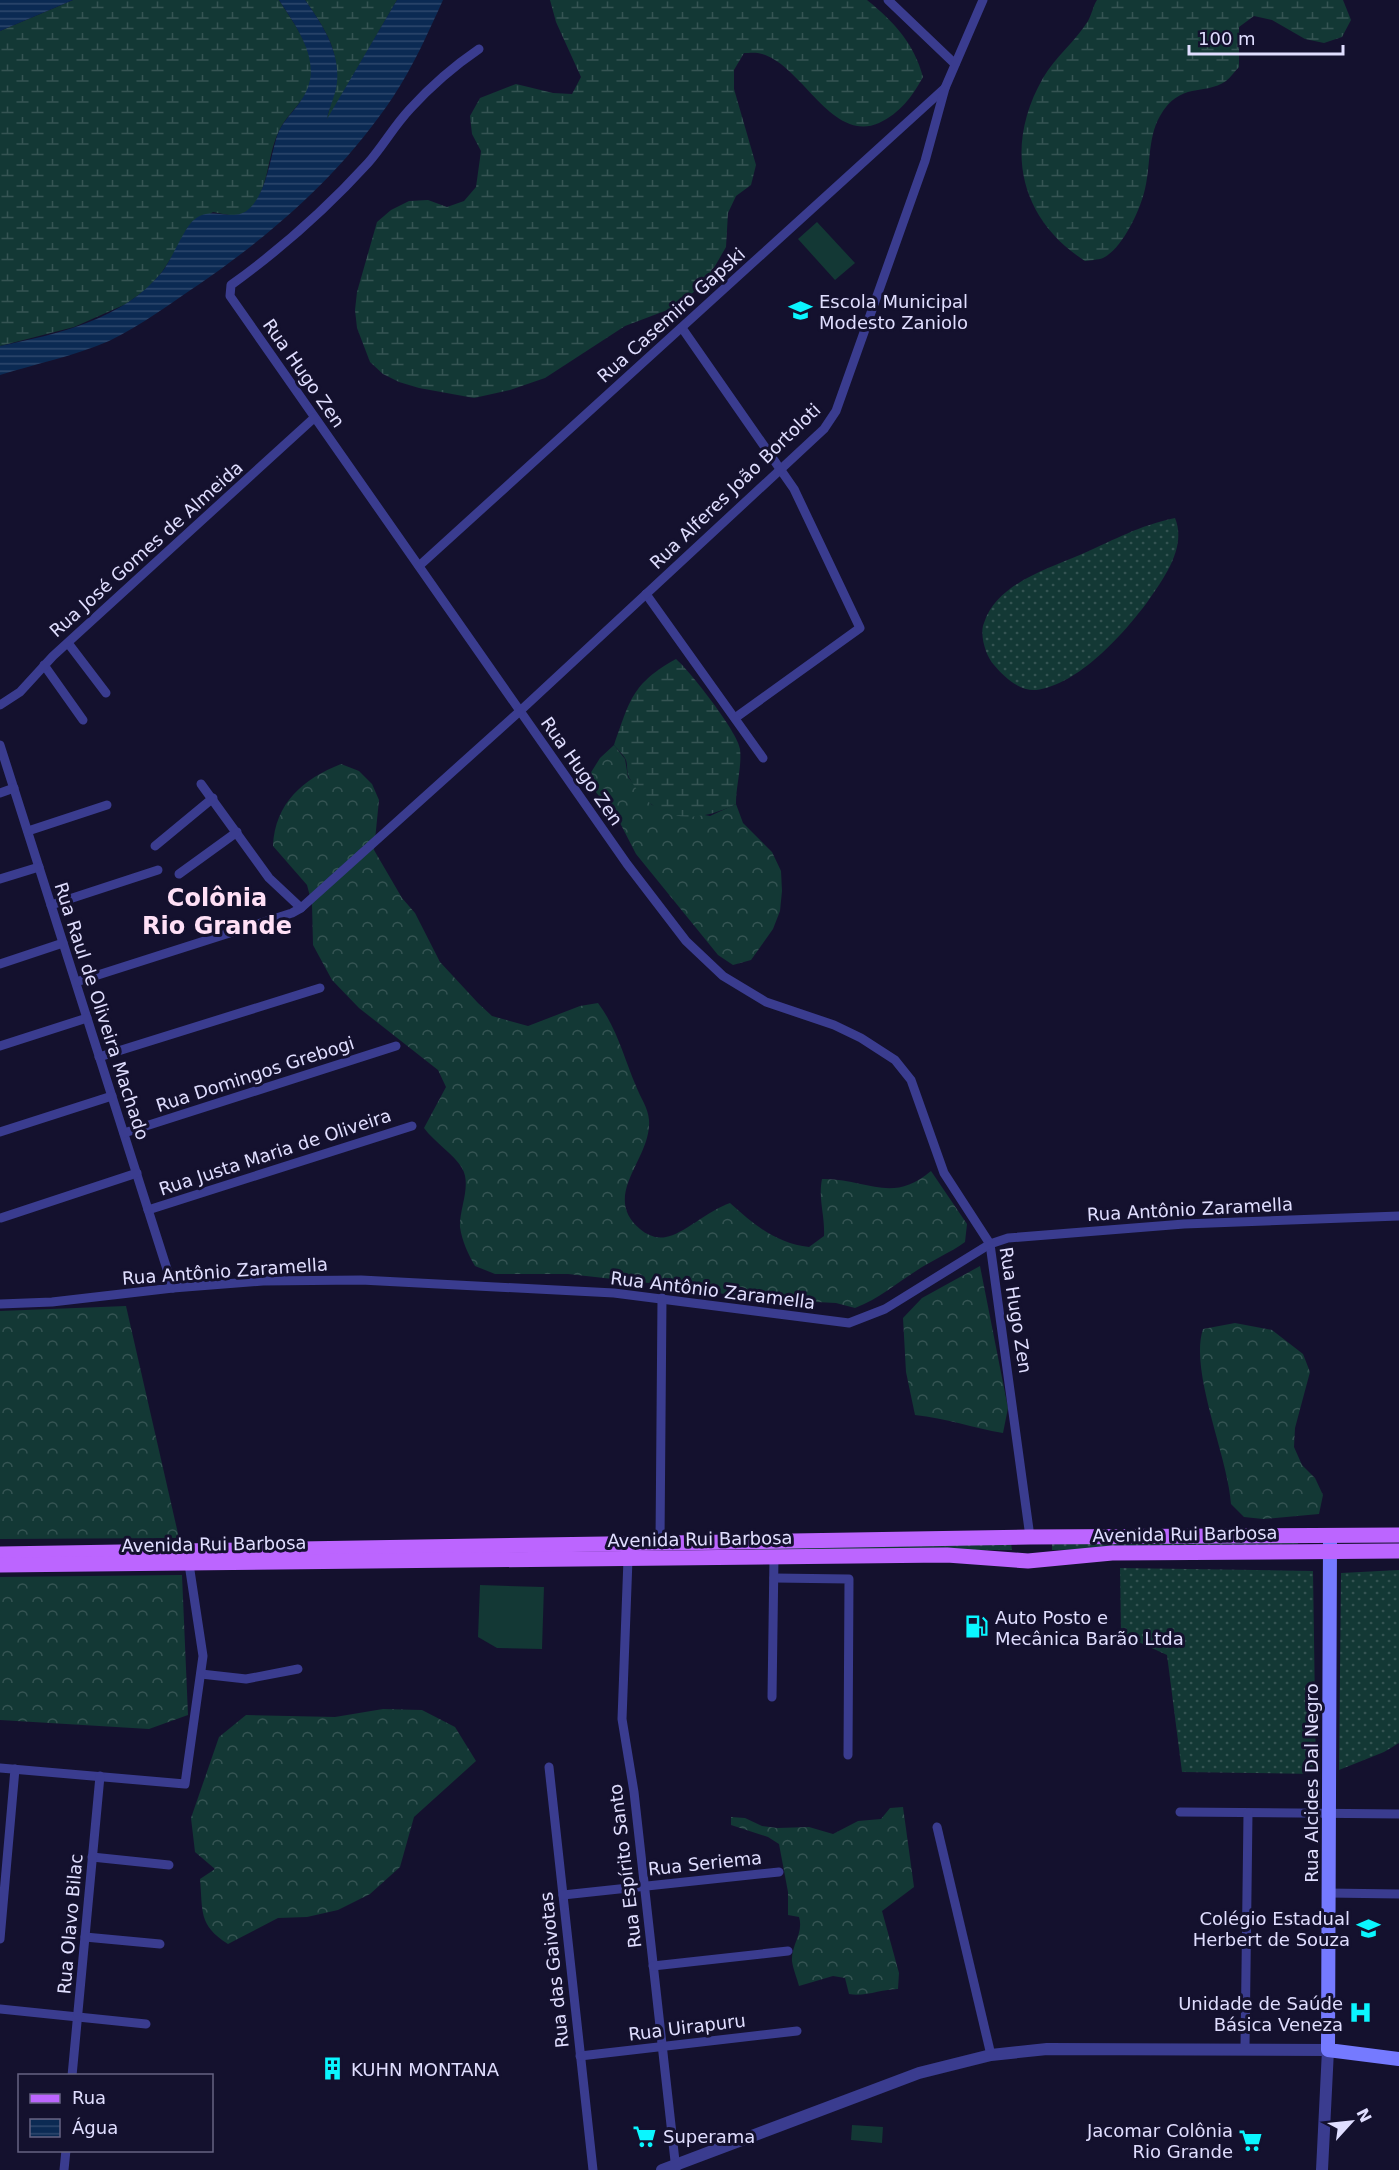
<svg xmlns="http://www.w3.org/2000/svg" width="1399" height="2170" viewBox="0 0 1399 2170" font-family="'DejaVu Sans',sans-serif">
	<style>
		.grass { fill: url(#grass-dots) }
		.forest { fill: url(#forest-crowns) }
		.wetland { fill: url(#wetland-marsh) }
		.pitch { fill: #133835 }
		.water { fill: url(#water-rules) }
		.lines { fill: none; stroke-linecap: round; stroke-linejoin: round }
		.minor { stroke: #3a3c8f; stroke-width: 9 }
		.tertiary { stroke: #3a3c8f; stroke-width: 12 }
		.secondary { stroke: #757aff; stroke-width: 14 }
		.primary { stroke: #bc65ff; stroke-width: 15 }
		.labels { text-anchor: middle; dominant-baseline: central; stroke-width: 6; stroke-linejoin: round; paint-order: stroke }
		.poi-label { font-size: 18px; fill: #e0deff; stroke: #14112e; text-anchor: start }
		.street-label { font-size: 18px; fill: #e0deff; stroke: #14112e }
		.district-label { font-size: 24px; font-weight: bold; fill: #ffe0f6; stroke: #14112e }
	</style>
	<defs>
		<pattern id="grass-dots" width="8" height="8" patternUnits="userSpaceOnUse" patternTransform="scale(1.5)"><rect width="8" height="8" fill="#133835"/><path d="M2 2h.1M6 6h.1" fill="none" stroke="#355453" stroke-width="1.8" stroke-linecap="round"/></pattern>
		<pattern id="forest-crowns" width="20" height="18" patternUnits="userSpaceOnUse" patternTransform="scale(1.5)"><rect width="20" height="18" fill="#133835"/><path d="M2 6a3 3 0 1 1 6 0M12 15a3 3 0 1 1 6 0" fill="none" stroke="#355453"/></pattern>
		<pattern id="wetland-marsh" width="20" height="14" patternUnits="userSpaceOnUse" patternTransform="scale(1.5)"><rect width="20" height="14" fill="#133835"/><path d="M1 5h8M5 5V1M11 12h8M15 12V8" fill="none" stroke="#355453"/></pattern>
		<pattern id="water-rules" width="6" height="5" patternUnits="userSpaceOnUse" patternTransform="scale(1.5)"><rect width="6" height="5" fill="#0b2a53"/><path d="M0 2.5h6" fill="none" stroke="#2e486d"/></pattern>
	</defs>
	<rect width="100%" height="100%" fill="#14112e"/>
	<g class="grass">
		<path d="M 1175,518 C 1187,547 1164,578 1148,601 C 1124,634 1078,685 1036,690 C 1019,691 1004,677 994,665 C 986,657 979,634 984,623 C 997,583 1048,569 1082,554 C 1116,539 1138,526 1175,518 Z"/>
		<path d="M 1298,1538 L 1298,1544 L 1052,1550 L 1052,1544 Z"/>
		<path d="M 1011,1543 L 1012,1550 L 755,1550 L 754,1546 Z"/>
		<path d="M 1120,1568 L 1313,1571 L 1316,1774 L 1182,1772 L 1167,1655 L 1121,1634 Z"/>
		<path d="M 1399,1570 L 1399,1743 L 1384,1752 L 1339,1770 L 1341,1573 Z"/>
	</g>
	<g class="forest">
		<path d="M 614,745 L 625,759 L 628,777 L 652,805 L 710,816 L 736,804 L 743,823 L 772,852 L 781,871 L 782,891 L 780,911 L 773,929 L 751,960 L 733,965 L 718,955 L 636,854 L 619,821 L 595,791 L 590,774 L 600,758 Z"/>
		<path d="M 341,764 L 359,771 L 372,784 L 379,800 L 374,850 L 402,898 L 415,913 L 440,962 L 478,1003 L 492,1016 L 528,1026 L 580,1006 L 598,1003 C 617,1028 624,1058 636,1086 C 640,1097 648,1107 649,1120 C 652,1159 600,1195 640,1229 C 647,1235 656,1239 666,1237 C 682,1235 709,1210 730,1203 C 753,1224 777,1244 809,1247 L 824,1236 C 825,1215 818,1199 822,1179 C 867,1178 891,1205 931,1171 L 967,1224 L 965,1242 C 950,1253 932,1260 916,1271 C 895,1284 879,1299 855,1308 L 836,1303 L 740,1298 L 703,1289 L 568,1274 L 495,1274 L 475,1266 C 468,1254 462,1241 460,1227 C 459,1209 472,1185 462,1168 C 454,1154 435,1143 424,1128 L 446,1087 L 438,1070 L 359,1008 L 332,980 L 313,945 L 312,904 L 307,885 L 273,846 C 275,803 303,779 341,764 Z"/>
		<path d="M 980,1266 L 1008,1408 L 1003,1433 C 973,1428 946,1418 915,1415 L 906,1372 L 903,1318 L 922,1298 Z"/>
		<path d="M 126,1306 L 179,1538 L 0,1539 L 0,1311 Z"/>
		<path d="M 1235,1323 L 1272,1330 L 1303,1354 L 1310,1372 L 1295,1428 L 1294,1447 L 1302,1465 L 1315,1478 L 1323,1495 L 1319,1514 L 1263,1519 L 1244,1517 L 1231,1504 C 1228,1457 1189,1371 1203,1329 Z"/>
		<path d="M 182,1575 L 188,1715 L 149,1729 L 0,1720 L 0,1577 Z"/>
		<path d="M 383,1709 L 422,1710 L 455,1727 L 476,1761 L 414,1817 L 400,1867 L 370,1894 L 338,1910 L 307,1917 L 278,1918 L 228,1944 C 198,1925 203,1911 200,1879 L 215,1869 L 195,1852 L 191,1818 L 219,1737 L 246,1715 L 335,1717 Z"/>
		<path d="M 903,1807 L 914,1887 L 882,1911 L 899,1973 L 898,1989 C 882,1989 865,1997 849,1994 L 845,1978 L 833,1976 L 799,1986 C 797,1978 793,1969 792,1961 C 791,1945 804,1933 799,1917 L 788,1915 L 788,1892 L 779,1844 L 768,1837 L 731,1825 L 731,1817 L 745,1818 L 762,1826 L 777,1828 L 809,1827 L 833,1834 L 858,1821 L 881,1819 L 890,1808 Z"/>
	</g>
	<g class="wetland">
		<path d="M 73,0 L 279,0 C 293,22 313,48 312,75 C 311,97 289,111 280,129 C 267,153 270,186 252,207 C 241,219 227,215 213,212 L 187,228 L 180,244 L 162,272 L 148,288 L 126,304 L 74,327 L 0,346 L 0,31 Z"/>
		<path d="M 305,0 L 397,0 L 326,122 C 343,64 340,50 305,0 Z"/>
		<path d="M 550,0 L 867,0 C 894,22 914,43 923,77 C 912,97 900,113 879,123 C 832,144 802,65 762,54 C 757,52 749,53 744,53 L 734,70 L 734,89 L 756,165 L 751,185 L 736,196 L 728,213 L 726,247 L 707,280 L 678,306 L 625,326 L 545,378 L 510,390 L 474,398 L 419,388 L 399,382 L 383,374 L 370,362 L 357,328 L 355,310 L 357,292 L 377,222 L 391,210 L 409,201 L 428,200 L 447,207 L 464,201 L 476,187 L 481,151 L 472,134 L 470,116 L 480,98 L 516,84 L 553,93 L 572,94 L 581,77 L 556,22 Z"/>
		<path d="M 1097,0 L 1343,0 L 1351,20 L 1342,37 L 1324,43 L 1305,39 L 1272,20 L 1254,16 L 1239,27 L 1239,67 C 1235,71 1231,77 1226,81 C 1204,96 1180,81 1160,116 C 1147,138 1151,169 1144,193 C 1139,212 1122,249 1103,258 C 1098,260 1090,260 1085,261 C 1018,218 1004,146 1043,78 C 1055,57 1075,42 1088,21 C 1092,14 1093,6 1097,0 Z"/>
		<path d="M 676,659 C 689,670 738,732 740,749 C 742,767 736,785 736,804 C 694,825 655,822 630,779 C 626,773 628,766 626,760 C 624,755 618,750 614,745 C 630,701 631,684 676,659 Z"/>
	</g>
	<g class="pitch">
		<path d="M 817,222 L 855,263 L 835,280 L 798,239 Z"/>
		<path d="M 480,1585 L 544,1587 L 542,1649 L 497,1648 L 478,1637 Z"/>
		<path d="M 852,2125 L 883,2127 L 882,2143 L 851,2140 Z"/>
	</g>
	<g class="water">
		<path d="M 0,0 L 73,0 L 0,31 Z"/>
		<path d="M 279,0 L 305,0 C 322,24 340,51 337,82 C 336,95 329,107 327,119 L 397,0 L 443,0 C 428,33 413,67 393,97 C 342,173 276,231 201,283 C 171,303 142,325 109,341 C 75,356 35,364 0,375 L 0,346 C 57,334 123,320 162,272 C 173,258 184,227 195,219 C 213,205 234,224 250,208 C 267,191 270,158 277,136 C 282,121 294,112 302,99 C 325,65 298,29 279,0 Z"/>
	</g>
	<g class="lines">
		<g class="minor">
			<path d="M 888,0 L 955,64"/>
			<path d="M 479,49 C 454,66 430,87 410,109 C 394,126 383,146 368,163 C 326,209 281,249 231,285 L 230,296 L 627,864 L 686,941 L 723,976 L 766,1002 L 834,1025 L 861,1038 L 895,1060 L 911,1080 L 944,1173 L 990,1244 L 1030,1537"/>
			<path d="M 682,328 L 794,489 L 860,628 L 735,718"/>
			<path d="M 419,566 L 945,88"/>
			<path d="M 646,594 L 763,758"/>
			<path d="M 68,643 L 106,693"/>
			<path d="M 44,665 L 83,720"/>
			<path d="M 0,705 L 20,692 L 53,656 L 314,418"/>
			<path d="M 0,745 L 173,1288"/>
			<path d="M 201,784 L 269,878 L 301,908"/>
			<path d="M 0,793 L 14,788"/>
			<path d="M 28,831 L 107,805"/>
			<path d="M 155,846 L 213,798"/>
			<path d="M 179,874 L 237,832"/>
			<path d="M 0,879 L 39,867"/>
			<path d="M 51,905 L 158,870"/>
			<path d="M 0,964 L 63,943"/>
			<path d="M 76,982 L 292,913 L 301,908 L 520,711 L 824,429 L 836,411 L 925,161 L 945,88 L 983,0"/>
			<path d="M 0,1046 L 87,1018"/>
			<path d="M 99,1057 L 320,988"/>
			<path d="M 0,1132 L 112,1096"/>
			<path d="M 124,1133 L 396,1046"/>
			<path d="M 148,1210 L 412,1126"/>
			<path d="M 1,1218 L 137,1173"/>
			<path d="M 0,1304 L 52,1302 L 173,1288 L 263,1281 L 361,1280 L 614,1293 L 849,1323 L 885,1309 L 990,1244 L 1008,1238 L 1184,1224 L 1399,1216"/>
			<path d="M 660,1542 L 662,1298"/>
			<path d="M 628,1559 L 622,1719 L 634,1792 L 676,2170"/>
			<path d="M 774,1578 L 849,1579 L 848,1755"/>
			<path d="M 201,1674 L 246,1679 L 298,1669"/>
			<path d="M 772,1697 L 774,1557"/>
			<path d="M 549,1767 L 593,2170"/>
			<path d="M 0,1768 L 185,1784 L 203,1656 L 189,1564"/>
			<path d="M 1180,1812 L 1399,1814"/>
			<path d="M 937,1827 L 991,2055"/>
			<path d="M 92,1857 L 169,1865"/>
			<path d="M 1328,1893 L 1399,1894"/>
			<path d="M 563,1895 L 779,1872"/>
			<path d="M 85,1937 L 160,1944"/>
			<path d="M 0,1939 L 15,1769"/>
			<path d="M 653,1966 L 788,1951"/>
			<path d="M 0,2009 L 146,2024"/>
			<path d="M 1245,2048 L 1248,1813"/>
			<path d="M 580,2056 L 797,2031"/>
			<path d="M 72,2076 L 100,1776"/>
			<path d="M 64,2170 L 66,2150"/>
		</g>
		<path class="tertiary" d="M 662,2170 L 919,2073 L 991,2055 L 1047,2049 L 1328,2050 L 1322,2170"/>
		<path class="secondary" d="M 1330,1541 L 1328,2050 L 1399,2059"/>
		<g class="primary">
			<path d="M 0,1554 L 1030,1537 L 1399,1535"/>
			<path d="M 0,1565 L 947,1555 L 1028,1561 L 1112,1553 L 1399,1551"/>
		</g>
	</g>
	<defs>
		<symbol id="school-bare" viewBox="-9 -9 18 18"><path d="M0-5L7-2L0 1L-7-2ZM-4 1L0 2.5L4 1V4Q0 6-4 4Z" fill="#0af6ff" stroke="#14112e" stroke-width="2.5" paint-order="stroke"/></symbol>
		<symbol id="fuel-bare" viewBox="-9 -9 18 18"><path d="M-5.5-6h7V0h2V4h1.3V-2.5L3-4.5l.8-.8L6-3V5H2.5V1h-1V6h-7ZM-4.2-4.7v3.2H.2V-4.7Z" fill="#0af6ff" stroke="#14112e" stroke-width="2.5" paint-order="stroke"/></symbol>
		<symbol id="hospital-bare" viewBox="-9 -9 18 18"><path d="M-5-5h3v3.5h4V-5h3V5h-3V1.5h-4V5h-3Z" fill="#0af6ff" stroke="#14112e" stroke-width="2.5" paint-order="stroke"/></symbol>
		<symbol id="building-bare" viewBox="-9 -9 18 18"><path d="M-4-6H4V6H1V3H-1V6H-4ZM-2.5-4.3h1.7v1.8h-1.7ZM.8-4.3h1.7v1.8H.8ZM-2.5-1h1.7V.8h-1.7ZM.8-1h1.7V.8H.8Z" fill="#0af6ff" stroke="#14112e" stroke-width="2.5" paint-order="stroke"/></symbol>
		<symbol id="supermarket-bare" viewBox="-9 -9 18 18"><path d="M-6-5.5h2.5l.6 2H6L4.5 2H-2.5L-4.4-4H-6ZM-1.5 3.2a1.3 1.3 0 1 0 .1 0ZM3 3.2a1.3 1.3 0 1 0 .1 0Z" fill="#0af6ff" stroke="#14112e" stroke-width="2.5" paint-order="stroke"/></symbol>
	</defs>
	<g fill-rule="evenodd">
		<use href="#school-bare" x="784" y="294" width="33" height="33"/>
		<use href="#fuel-bare" x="960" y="1610" width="33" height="33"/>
		<use href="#school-bare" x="1352" y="1912" width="33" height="33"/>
		<use href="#hospital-bare" x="1344" y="1996" width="33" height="33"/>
		<use href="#building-bare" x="316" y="2052" width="33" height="33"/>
		<use href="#supermarket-bare" x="628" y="2120" width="33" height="33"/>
		<use href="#supermarket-bare" x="1234" y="2124" width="33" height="33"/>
	</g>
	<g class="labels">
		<g class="poi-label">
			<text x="819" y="301">Escola Municipal<tspan x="819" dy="21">Modesto Zaniolo</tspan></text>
			<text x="995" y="1617">Auto Posto e<tspan x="995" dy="21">Mecânica Barão Ltda</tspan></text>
			<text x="1350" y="1918" text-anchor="end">Colégio Estadual<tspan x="1350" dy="21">Herbert de Souza</tspan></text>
			<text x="1343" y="2003" text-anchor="end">Unidade de Saúde<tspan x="1343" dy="21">Básica Veneza</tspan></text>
			<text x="351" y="2069">KUHN MONTANA</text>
			<text x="1233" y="2130" text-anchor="end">Jacomar Colônia<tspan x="1233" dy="21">Rio Grande</tspan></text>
			<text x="663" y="2136">Superama</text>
		</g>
		<g class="street-label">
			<text transform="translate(671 315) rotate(-42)">Rua Casemiro Gapski</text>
			<text transform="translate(304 373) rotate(55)">Rua Hugo Zen</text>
			<text transform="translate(735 486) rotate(-44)">Rua Alferes João Bortoloti</text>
			<text transform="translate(146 549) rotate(-42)">Rua José Gomes de Almeida</text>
			<text transform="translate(582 771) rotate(55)">Rua Hugo Zen</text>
			<text transform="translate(102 1011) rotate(72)">Rua Raul de Oliveira Machado</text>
			<text transform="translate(255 1074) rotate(-18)">Rua Domingos Grebogi</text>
			<text transform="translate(275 1152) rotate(-18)">Rua Justa Maria de Oliveira</text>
			<text transform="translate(1190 1209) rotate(-3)">Rua Antônio Zaramella</text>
			<text transform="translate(225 1271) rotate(-4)">Rua Antônio Zaramella</text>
			<text transform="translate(713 1290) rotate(7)">Rua Antônio Zaramella</text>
			<text transform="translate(1016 1310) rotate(81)">Rua Hugo Zen</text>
			<text transform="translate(1185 1534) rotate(-1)">Avenida Rui Barbosa</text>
			<text transform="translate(700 1539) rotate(-1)">Avenida Rui Barbosa</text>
			<text transform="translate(214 1544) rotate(-1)">Avenida Rui Barbosa</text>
			<text transform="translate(1311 1783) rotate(-90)">Rua Alcides Dal Negro</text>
			<text transform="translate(705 1863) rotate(-6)">Rua Seriema</text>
			<text transform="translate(625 1866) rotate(-97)">Rua Espírito Santo</text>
			<text transform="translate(70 1924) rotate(-85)">Rua Olavo Bilac</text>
			<text transform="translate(554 1970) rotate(-96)">Rua das Gaivotas</text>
			<text transform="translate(687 2027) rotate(-7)">Rua Uirapuru</text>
		</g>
		<g class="district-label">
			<text x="217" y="898">Colônia<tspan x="217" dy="28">Rio Grande</tspan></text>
		</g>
	</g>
	<rect x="18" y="2074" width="195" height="78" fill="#14112e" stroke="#666382" stroke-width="1.5"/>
	<rect x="30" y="2094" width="30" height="9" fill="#bc65ff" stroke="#666382" stroke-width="1.5"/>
	<text x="72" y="2104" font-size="18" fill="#e0deff">Rua</text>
	<rect x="30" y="2119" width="30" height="18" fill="url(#water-rules)" stroke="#666382" stroke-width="1.5"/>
	<text x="72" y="2134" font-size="18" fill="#e0deff">Água</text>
	<g transform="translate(1351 2122) rotate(63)" stroke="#14112e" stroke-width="4.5" paint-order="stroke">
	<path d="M0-4.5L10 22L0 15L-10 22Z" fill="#e0deff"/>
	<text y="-9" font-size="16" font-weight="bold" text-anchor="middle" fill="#e0deff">N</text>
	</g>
	<path d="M1189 45v9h154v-9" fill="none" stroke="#e0deff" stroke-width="3"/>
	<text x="1198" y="45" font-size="18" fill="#e0deff" stroke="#14112e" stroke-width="4.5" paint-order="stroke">100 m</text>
</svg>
